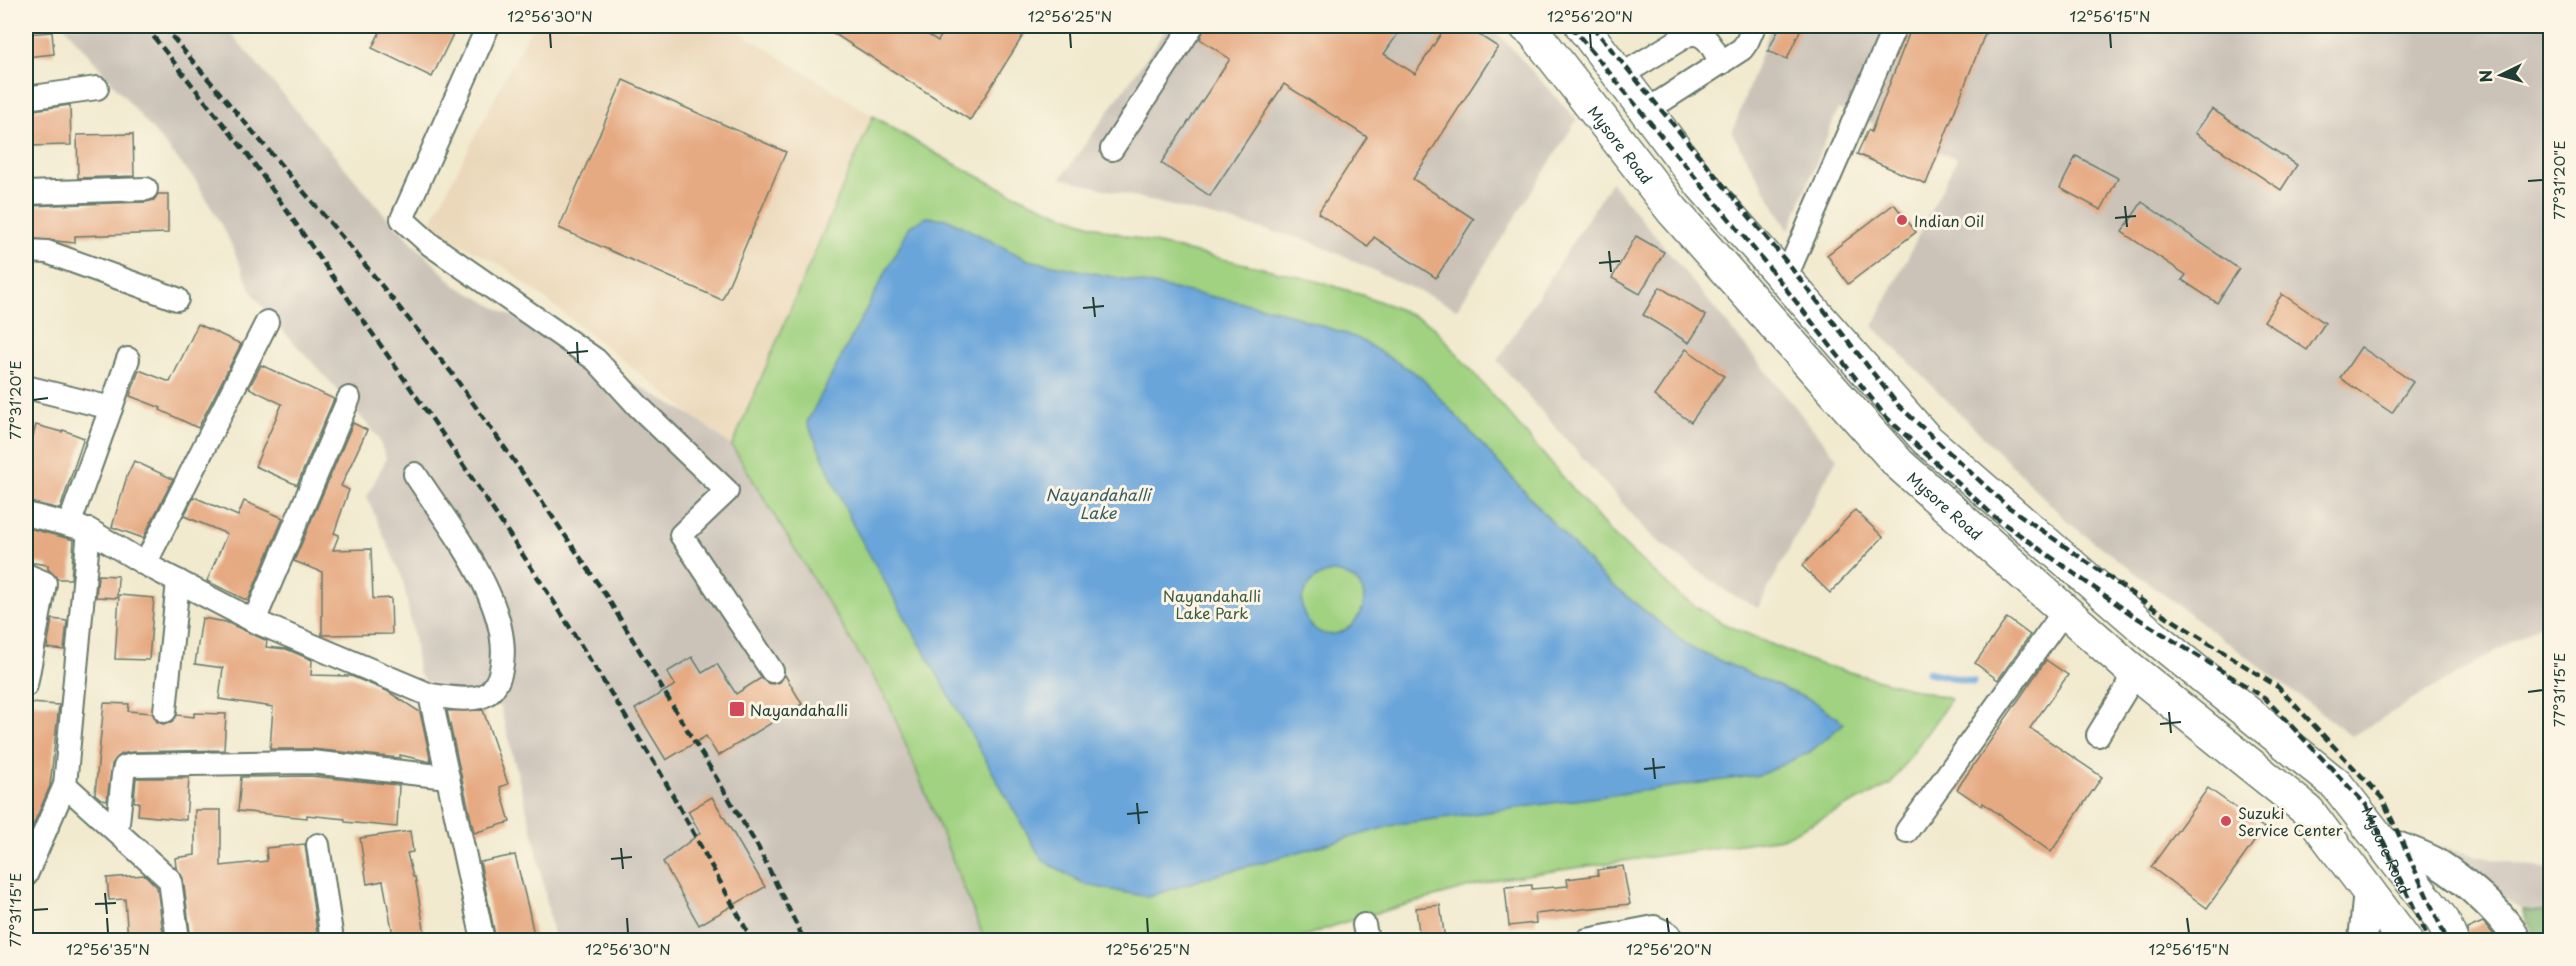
<svg xmlns="http://www.w3.org/2000/svg" width="2576" height="966" viewBox="0 0 2576 966" font-family="'Playpen Sans',sans-serif">
	<style>
		.built { fill: #ebd8ba }
		.industrial { fill: #cbc3b8 }
		.green { fill: #a0d281; stroke: #60885a; stroke-width: 1.5 }
		.forest { fill: #80b46f; stroke: #507852; stroke-width: 1.5 }
		.water { fill: #6aa5da; stroke: #447187; stroke-width: 1.5; fill-rule: evenodd }
		.lines { fill: none; stroke-linecap: round; stroke-linejoin: round }
		.stream { stroke: #6aa5da; stroke-width: 7 }
		.building { fill: #e6aa83 }
		.minor-casing { stroke: #687a6a; stroke-width: 26 }
		.tertiary-casing { stroke: #687a6a; stroke-width: 32 }
		.trunk-casing { stroke: #687a6a; stroke-width: 36 }
		.minor { stroke: #fff; stroke-width: 22 }
		.tertiary { stroke: #fff; stroke-width: 28 }
		.trunk { stroke: #fff; stroke-width: 33 }
		.rail { stroke: #1f3d34; stroke-width: 4.5; stroke-dasharray: 9 4.5; stroke-linecap: butt }
		.ticks { fill: none; stroke: #1f3d34; stroke-width: 2 }
		.poi-dot { fill: #d1495b; stroke: #fcf5e5; stroke-width: 2 }
		.labels { text-anchor: middle; dominant-baseline: central; stroke-width: 6; stroke-linejoin: round; paint-order: stroke }
		.street-label { font-size: 15px; fill: #1f3d34; stroke: #fcf5e5 }
		.poi-label { font-size: 15px; fill: #1f3d34; stroke: #fcf5e5; text-anchor: start }
		.park-label { font-size: 15px; fill: #395b43; stroke: #fcf5e5 }
		.water-label { font-size: 16px; font-style: italic; fill: #365c66; stroke: #fcf5e5 }
		.neatline { fill: none; stroke: #1f3d34; stroke-width: 2 }
		.ticks-label { font-size: 15px; text-anchor: middle; fill: #1f3d34 }
	</style>
	<rect width="100%" height="100%" fill="#fcf5e5"/>
	<filter id="ink" filterUnits="userSpaceOnUse"><feTurbulence type="fractalNoise" baseFrequency=".0167" numOctaves="2"/><feDisplacementMap in="SourceGraphic" scale="12" xChannelSelector="R" yChannelSelector="G"/><feConvolveMatrix kernelMatrix="1 2 1 2 8 2 1 2 1" color-interpolation-filters="sRGB"/></filter>
	<filter id="wash" filterUnits="userSpaceOnUse"><feTurbulence type="fractalNoise" baseFrequency=".008" numOctaves="4" result="noise"/><feDisplacementMap in="SourceGraphic" scale="24" xChannelSelector="R" yChannelSelector="G"/><feGaussianBlur stdDeviation="1.35" result="paint"/><feColorMatrix in="noise" values="0 0 0 0 0 0 0 0 0 0 0 0 0 0 0 0 0 1.4 0 .05"/><feComposite in="paint" operator="in"/></filter>
	<g filter="url(#wash)">
		<rect width="100%" height="100%" fill="#f1eacf"/>
		<path class="built" d="M 532,26 L 731,26 L 873,116 L 732,446 L 503,266 L 428,227 Z"/>
		<g class="industrial">
			<path d="M 64,26 L 225,26 L 383,213 L 455,285 L 693,416 L 732,446 L 889,703 L 985,940 L 554,940 L 535,842 L 500,706 L 425,681 L 418,673 L 415,645 L 403,580 L 367,497 L 386,459 L 378,437 L 336,388 L 272,319 L 252,292 L 226,233 L 196,181 Z"/>
			<path d="M 1169,26 L 1491,26 L 1577,120 L 1457,309 L 1310,241 L 1061,178 Z"/>
			<path d="M 1771,26 L 2550,26 L 2550,619 L 2352,736 L 2069,523 L 1873,326 L 1957,159 L 1838,109 L 1789,231 L 1732,133 Z"/>
			<path d="M 1611,182 L 1837,458 L 1758,608 L 1727,592 L 1652,537 L 1497,361 Z"/>
			<path d="M 2430,846 L 2550,870 L 2550,940 L 2536,940 L 2522,910 Z"/>
		</g>
		<path class="green" d="M 873,116 C 947,162 1023,204 1106,230 C 1209,262 1338,273 1433,326 L 1611,533 L 1682,598 L 1722,623 L 1815,663 L 1951,699 L 1890,785 L 1782,838 L 1499,879 L 1348,921 L 1293,940 L 985,940 L 889,703 L 732,446 Z"/>
		<path class="forest" d="M 2522,910 L 2550,912 L 2550,940 L 2536,940 Z"/>
		<path class="water" d="M 927,217 L 948,219 L 1028,260 L 1274,309 L 1357,338 L 1420,376 L 1601,576 L 1693,649 L 1815,702 L 1844,723 L 1810,752 L 1760,775 L 1398,824 L 1206,878 L 1148,897 L 1086,885 L 1042,860 L 853,525 L 807,422 L 910,226 ZM 1335,572 C 1402,586 1335,669 1306,618 C 1294,595 1312,574 1335,572 Z"/>
		<g class="lines">
			<path class="stream" d="M 1928,672 L 1973,682"/>
		</g>
		<g id="blocks">
			<g class="building">
				<path d="M 383,26 L 457,26 L 432,77 L 372,48 Z"/>
				<path d="M 822,26 L 914,26 L 938,41 L 947,26 L 1029,26 L 970,120 Z"/>
				<path d="M 1205,26 L 1403,26 L 1384,54 L 1415,74 L 1446,26 L 1465,26 L 1498,47 L 1413,179 L 1474,219 L 1436,278 L 1374,237 L 1368,247 L 1318,213 L 1367,137 L 1284,84 L 1210,196 L 1161,163 L 1230,59 L 1200,39 Z"/>
				<path d="M 1780,26 L 1802,26 L 1787,59 L 1768,51 Z"/>
				<path d="M 1912,26 L 1988,26 L 1926,184 L 1857,154 L 1868,130 L 1871,132 Z"/>
				<path d="M 52,32 L 54,54 L 26,57 L 26,34 Z"/>
				<path d="M 623,80 L 786,152 L 722,300 L 559,228 Z"/>
				<path d="M 70,105 L 71,145 L 26,146 L 26,111 Z"/>
				<path d="M 2212,109 L 2297,165 L 2281,190 L 2195,133 Z"/>
				<path d="M 133,134 L 134,176 L 78,178 L 77,135 Z"/>
				<path d="M 2076,156 L 2118,178 L 2101,210 L 2060,188 Z"/>
				<path d="M 158,194 L 168,194 L 168,233 L 75,236 L 75,243 L 26,238 L 26,206 L 146,202 L 154,200 Z"/>
				<path d="M 2142,202 L 2239,269 L 2217,303 L 2182,280 L 2186,275 L 2122,232 Z"/>
				<path d="M 1894,204 L 1916,232 L 1848,284 L 1827,255 Z"/>
				<path d="M 1636,236 L 1664,252 L 1640,294 L 1612,278 Z"/>
				<path d="M 1660,287 L 1706,316 L 1689,343 L 1643,315 Z"/>
				<path d="M 2282,294 L 2325,323 L 2307,350 L 2264,321 Z"/>
				<path d="M 198,324 L 241,344 L 198,428 L 160,410 L 161,408 L 130,396 L 139,370 L 170,382 Z"/>
				<path d="M 2361,347 L 2413,382 L 2392,413 L 2340,378 Z"/>
				<path d="M 1686,349 L 1724,376 L 1691,422 L 1654,396 Z"/>
				<path d="M 261,365 L 334,399 L 297,485 L 255,466 L 282,404 L 249,388 Z"/>
				<path d="M 353,423 L 367,430 L 341,486 L 349,490 L 334,533 L 339,535 L 333,550 L 371,549 L 373,599 L 391,598 L 392,634 L 322,635 L 322,572 L 294,561 Z"/>
				<path d="M 36,425 L 62,432 L 63,430 L 84,438 L 60,509 L 26,501 L 26,460 Z"/>
				<path d="M 134,461 L 173,479 L 143,538 L 112,527 L 127,476 Z"/>
				<path d="M 194,497 L 238,516 L 244,501 L 283,518 L 248,601 L 207,581 L 227,534 L 184,516 Z"/>
				<path d="M 1855,510 L 1883,537 L 1830,593 L 1802,566 Z"/>
				<path d="M 28,528 L 74,540 L 71,579 L 58,579 L 48,569 L 48,565 L 27,562 Z"/>
				<path d="M 98,575 L 118,576 L 117,598 L 96,597 Z"/>
				<path d="M 119,595 L 154,598 L 149,660 L 115,659 Z"/>
				<path d="M 202,618 L 226,622 L 267,641 L 266,647 L 286,649 L 312,660 L 311,675 L 351,676 L 387,691 L 420,712 L 431,762 L 400,755 L 400,758 L 312,749 L 270,749 L 273,707 L 219,699 L 223,668 L 195,664 Z"/>
				<path d="M 2007,618 L 2030,635 L 1998,680 L 1975,663 Z"/>
				<path d="M 52,619 L 67,621 L 64,650 L 47,648 Z"/>
				<path d="M 692,657 L 702,673 L 717,664 L 736,694 L 761,678 L 767,683 L 773,684 L 780,682 L 785,675 L 802,704 L 718,756 L 706,736 L 666,760 L 635,709 L 675,685 L 667,672 Z"/>
				<path d="M 2046,660 L 2068,675 L 2030,728 L 2102,777 L 2051,852 L 1983,803 L 1982,806 L 1957,789 Z"/>
				<path d="M 29,703 L 59,705 L 50,786 L 26,842 L 26,744 Z"/>
				<path d="M 104,703 L 129,704 L 128,711 L 152,713 L 157,722 L 163,724 L 171,723 L 177,715 L 194,717 L 194,713 L 226,714 L 224,750 L 132,752 L 121,754 L 112,764 L 107,800 L 101,799 L 95,794 Z"/>
				<path d="M 483,710 L 508,784 L 500,787 L 510,822 L 474,833 L 447,711 Z"/>
				<path d="M 310,776 L 399,785 L 397,827 L 345,822 L 345,819 L 307,815 L 307,818 L 238,811 L 241,777 Z"/>
				<path d="M 136,778 L 189,778 L 186,820 L 138,815 L 139,802 L 134,802 Z"/>
				<path d="M 2208,788 L 2264,828 L 2207,908 L 2151,867 Z"/>
				<path d="M 712,797 L 765,887 L 699,925 L 663,862 L 700,833 L 688,811 Z"/>
				<path d="M 195,810 L 221,810 L 221,866 L 267,861 L 266,848 L 305,844 L 318,940 L 191,940 L 183,878 L 176,867 L 175,858 L 195,855 Z"/>
				<path d="M 410,831 L 413,852 L 407,853 L 413,877 L 415,877 L 426,940 L 394,940 L 383,881 L 367,884 L 360,838 Z"/>
				<path d="M 515,855 L 529,911 L 535,940 L 496,940 L 480,862 Z"/>
				<path d="M 1623,866 L 1630,904 L 1535,914 L 1536,923 L 1509,926 L 1505,887 L 1532,885 L 1532,889 L 1568,886 L 1567,879 L 1598,875 L 1597,870 Z"/>
				<path d="M 145,875 L 157,887 L 164,940 L 128,940 L 125,899 L 109,900 L 107,878 Z"/>
				<path d="M 1440,905 L 1445,940 L 1420,940 L 1416,908 Z"/>
				<path d="M 2483,922 L 2489,929 L 2498,940 L 2469,940 L 2467,929 Z"/>
			</g>
		</g>
	</g>
	<g filter="url(#ink)">
		<use href="#blocks" fill-opacity="0" stroke="#687a6a" stroke-width="1.5"/>
		<g class="lines">
			<defs>
				<g id="minor">
					<path d="M 488,26 L 402,219 L 431,245 L 596,360 L 639,407 L 727,491 L 681,535 L 772,671"/>
					<path d="M 1620,76 L 1689,34 C 1707,31 1713,49 1721,63"/>
					<path d="M 26,98 L 97,88"/>
					<path d="M 1646,111 L 1742,49 L 1747,42 L 1754,26"/>
					<path d="M 1112,149 L 1192,26"/>
					<path d="M 26,193 L 146,189"/>
					<path d="M 26,251 L 47,252 L 177,299"/>
					<path d="M 1785,279 L 1895,26"/>
					<path d="M 26,387 L 111,408 L 69,525"/>
					<path d="M 111,408 L 128,359"/>
					<path d="M 415,474 C 448,525 515,607 501,670 C 499,681 492,694 480,697 C 464,701 446,697 430,695"/>
					<path d="M 26,514 L 81,528"/>
					<path d="M 145,564 L 254,621 L 430,695 L 483,940"/>
					<path d="M 26,575 L 45,583 L 26,685"/>
					<path d="M 254,621 L 349,398"/>
					<path d="M 165,711 L 178,581"/>
					<path d="M 2098,735 L 2136,673"/>
					<path d="M 1907,831 L 2065,610"/>
					<path d="M 117,832 L 123,775 L 125,767 L 132,765 L 311,762 L 448,777"/>
					<path d="M 318,845 L 332,940"/>
					<path d="M 26,875 L 65,785"/>
					<path d="M 1364,925 L 1367,940"/>
					<path d="M 178,940 L 170,880 L 65,785 L 89,530 L 145,564 L 267,322"/>
					<path d="M 1587,940 L 1654,927 L 1669,934 L 1669,940"/>
				</g>
				<g id="tertiary">
					<path d="M 2380,840 C 2398,847 2420,853 2437,863 C 2464,880 2502,912 2517,940"/>
					<path d="M 2363,940 L 2368,891"/>
				</g>
				<g id="trunk">
					<path id="s1" d="M 1526,26 L 1533,31 L 1673,211 L 1899,464 L 2126,665 L 2308,811 L 2405,940"/>
					<path d="M 1582,26 L 1702,185 L 1926,439 L 2154,637 L 2337,785 L 2443,921 L 2451,940"/>
				</g>
			</defs>
			<use href="#minor" class="minor-casing"/>
			<use href="#tertiary" class="tertiary-casing"/>
			<use href="#trunk" class="trunk-casing"/>
			<use href="#minor" class="minor"/>
			<use href="#tertiary" class="tertiary"/>
			<use href="#trunk" class="trunk"/>
			<g class="rail">
				<path d="M 145,26 L 248,155 L 448,442 L 554,602 L 660,772 L 752,940"/>
				<path d="M 163,26 L 354,251 L 451,372 L 524,475 L 607,597 L 758,847 L 804,940"/>
				<path id="s2" d="M 1571,26 L 1772,271 L 1886,417 L 1996,518 L 2131,614 L 2265,698 L 2367,806 L 2429,940"/>
				<path d="M 1592,26 L 1785,260 L 1898,405 L 2007,506 L 2144,602 L 2278,687 L 2382,798 L 2447,940"/>
			</g>
		</g>
	</g>
	<path class="ticks" d="M 550,33 L 551,48M 1070,33 L 1071,48M 1590,33 L 1591,48M 2110,33 L 2111,48M 2528,181 L 2543,180M 2125,206 L 2127,227M 2115,218 L 2136,216M 1609,251 L 1611,272M 1599,263 L 1620,261M 1093,297 L 1095,317M 1083,308 L 1104,306M 577,342 L 578,363M 567,353 L 588,351M 33,400 L 48,398M 2528,692 L 2543,690M 2169,712 L 2171,733M 2160,724 L 2181,722M 1653,758 L 1655,779M 1644,769 L 1665,767M 1137,803 L 1139,824M 1127,814 L 1148,812M 621,848 L 623,869M 611,859 L 632,857M 105,893 L 107,914M 95,904 L 116,903M 33,910 L 48,909M 107,918 L 108,933M 627,918 L 628,933M 1147,918 L 1148,933M 1667,918 L 1669,933M 2187,918 L 2189,933"/>
	<g class="poi-dot">
		<circle cx="1902" cy="220" r="6"/>
		<rect x="729" y="701" width="16" height="16" rx="3"/>
		<circle cx="2226" cy="821" r="6"/>
	</g>
	<g class="labels">
		<g class="street-label">
			<text stroke="none"><textPath href="#s1" startOffset="152">Mysore Road</textPath></text>
			<text stroke="none"><textPath href="#s1" startOffset="638">Mysore Road</textPath></text>
			<text stroke="none"><textPath href="#s2" startOffset="1172">Mysore Road</textPath></text>
		</g>
		<g class="poi-label">
			<text x="1914" y="220">Indian Oil</text>
			<text x="750" y="709">Nayandahalli</text>
			<text x="2238" y="812">Suzuki<tspan x="2238" dy="17">Service Center</tspan></text>
		</g>
		<g class="park-label">
			<text x="1212" y="595">Nayandahalli<tspan x="1212" dy="17">Lake Park</tspan></text>
		</g>
		<g class="water-label">
			<text x="1098" y="494">Nayandahalli<tspan x="1098" dy="18">Lake</tspan></text>
		</g>
	</g>
	<rect width="2576" height="966" fill="none" stroke="#fcf5e5" stroke-width="66"/>
	<g transform="translate(2501 75) rotate(265)" stroke="#fcf5e5" stroke-width="4.5" paint-order="stroke">
	<path d="M0-4.5L10 22L0 15L-10 22Z" fill="#1f3d34"/>
	<text y="-9" font-size="16" font-weight="bold" text-anchor="middle" fill="#1f3d34">N</text>
	</g>
	<rect x="33" y="33" width="2510" height="900" class="neatline"/>
	<g class="ticks-label">
		<text x="550" y="22">12°56'30"N</text>
		<text x="1070" y="22">12°56'25"N</text>
		<text x="1590" y="22">12°56'20"N</text>
		<text x="2110" y="22">12°56'15"N</text>
		<text transform="translate(2560 180) rotate(-90)" y="5">77°31'20"E</text>
		<text transform="translate(16 400) rotate(-90)" y="5">77°31'20"E</text>
		<text transform="translate(2560 690) rotate(-90)" y="5">77°31'15"E</text>
		<text transform="translate(16 910) rotate(-90)" y="5">77°31'15"E</text>
		<text x="108" y="955">12°56'35"N</text>
		<text x="628" y="955">12°56'30"N</text>
		<text x="1148" y="955">12°56'25"N</text>
		<text x="1669" y="955">12°56'20"N</text>
		<text x="2189" y="955">12°56'15"N</text>
	</g>
</svg>
